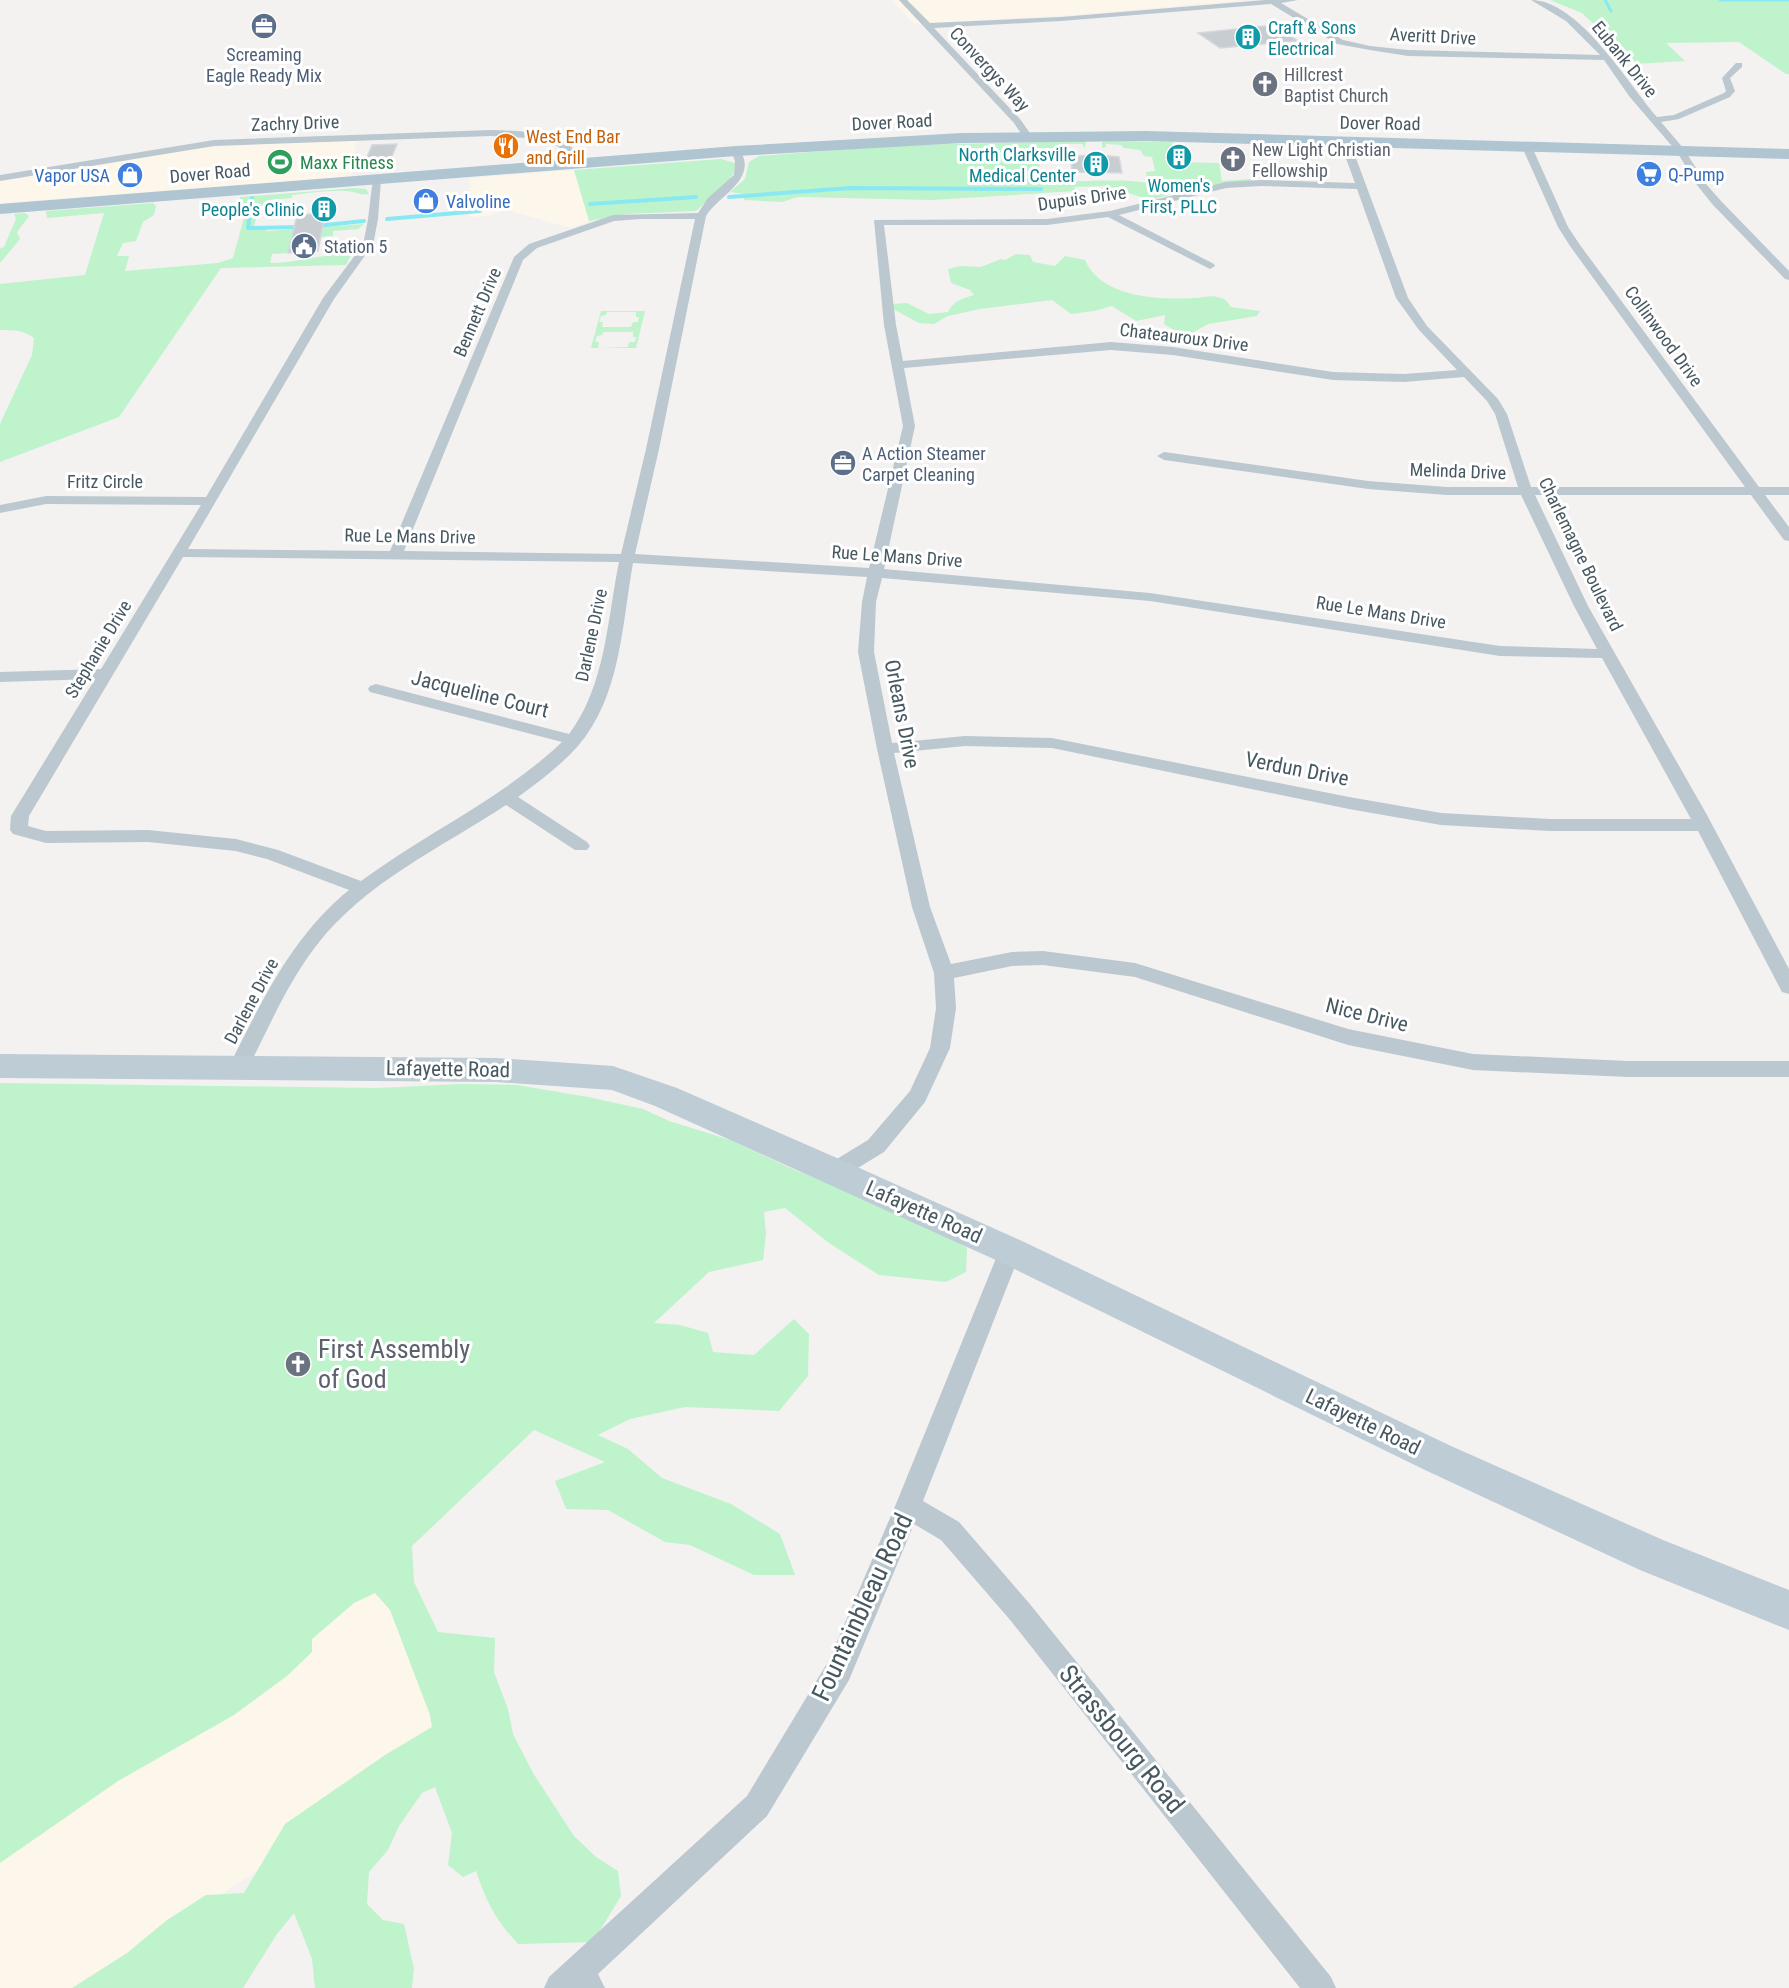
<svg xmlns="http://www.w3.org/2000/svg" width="1789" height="1988" viewBox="0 0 1789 1988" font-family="'Roboto Condensed',sans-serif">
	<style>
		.commercial { fill: #fdf6eb }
		.green { fill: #bef3cc; fill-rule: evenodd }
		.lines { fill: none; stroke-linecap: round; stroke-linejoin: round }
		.stream-far1 { stroke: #88e9f2; stroke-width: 3 }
		.stream { stroke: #88e9f2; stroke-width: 4 }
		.building { fill: #c8cdd1; stroke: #d5d8dd; stroke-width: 1.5 }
		.street { fill: #bbc8cf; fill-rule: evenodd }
		.secondary { fill: #beccd6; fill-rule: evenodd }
		.primary { fill: #afc5d1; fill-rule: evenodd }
		.labels { text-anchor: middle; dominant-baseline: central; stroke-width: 6; stroke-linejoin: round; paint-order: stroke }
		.far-culture-label { font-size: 18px; fill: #0d838f; stroke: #fff; text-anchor: end }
		.far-street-label { font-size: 18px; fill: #475860; stroke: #fff }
		.far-service-label { font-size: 18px; fill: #4e5e75; stroke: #fff; text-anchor: start }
		.far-worship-label { font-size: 18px; fill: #5b616d; stroke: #fff; text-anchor: start }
		.far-food-label { font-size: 18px; fill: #c56008; stroke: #fff; text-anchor: start }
		.far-leisure-label { font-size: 18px; fill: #27864d; stroke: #fff; text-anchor: start }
		.far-shop-label { font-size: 18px; fill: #366cbe; stroke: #fff; text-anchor: start }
		.street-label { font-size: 21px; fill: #475860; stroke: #fff }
		.near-worship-label { font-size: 26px; fill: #5b616d; stroke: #fff; text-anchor: start }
		.near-street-label { font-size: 26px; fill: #475860; stroke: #fff }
	</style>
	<rect width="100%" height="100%" fill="#f4f1f1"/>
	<g class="commercial">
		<path d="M 891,0 L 1248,0 L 1072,15 L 914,24 Z"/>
		<path d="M 356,141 L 351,177 L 0,203 L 0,179 L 153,154 L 240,144 Z"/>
		<path d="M 574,170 L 589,221 L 571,228 L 503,209 L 490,216 L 469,217 L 470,178 Z"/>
		<path d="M 396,1557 L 480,1718 L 85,1988 L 0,1988 L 0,1847 Z"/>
	</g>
	<g class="green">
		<path d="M 1550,0 L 1789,0 L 1789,74 L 1786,74 L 1739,42 L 1666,43 L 1685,61 L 1636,64 L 1582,13 Z"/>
		<path d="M 1084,141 L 1086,142 L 1085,148 L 1082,144 L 1064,144 L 1063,147 L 1048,150 L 1047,154 L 1038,155 L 1040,170 L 1048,171 L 1051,178 L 1059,181 C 1098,183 1142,174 1177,193 L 1150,200 L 1106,186 L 1074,187 L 1076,191 L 932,200 L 798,197 L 782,202 L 744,200 L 744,194 L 730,192 L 745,179 L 749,162 L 759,156 L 905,145 Z"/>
		<path d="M 1105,141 L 1174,142 L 1171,144 L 1175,152 L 1170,153 L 1172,162 L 1219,163 L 1222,181 L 1250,179 L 1253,181 L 1224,183 L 1188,191 L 1165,180 L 1147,178 L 1146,172 L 1155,171 L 1152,157 L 1144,156 L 1140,150 L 1124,148 L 1121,145 L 1106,144 L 1106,147 L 1102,148 L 1102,142 Z"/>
		<path d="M 721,159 L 735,163 L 734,172 L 730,179 L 696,211 L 627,214 L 589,221 L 574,170 Z"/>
		<path d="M 354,188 L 366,189 L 369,194 C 361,196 354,191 346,191 C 328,190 310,193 292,195 L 292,198 L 269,200 L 268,204 L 260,207 L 254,226 L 262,226 L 267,231 L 364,224 L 358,229 L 333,231 L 333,236 L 291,240 L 288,253 L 272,254 L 270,263 C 298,263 323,253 351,255 L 346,265 L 221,268 L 119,417 L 0,462 L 0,424 L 32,355 L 34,338 C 23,330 14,330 0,330 L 0,284 L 85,275 L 104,213 L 47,218 L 46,211 L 153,203 L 156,206 L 154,215 L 143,222 L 136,241 L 123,243 L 117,256 L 129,256 L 125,271 L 218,263 L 233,258 L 245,214 L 240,211 L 240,197 Z"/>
		<path d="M 25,213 L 29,216 L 17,232 L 20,239 L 0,263 L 0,248 L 4,247 L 16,219 L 14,214 Z"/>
		<path d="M 1016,254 L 1030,255 L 1033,262 L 1055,266 L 1065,256 L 1085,260 C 1101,298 1159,300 1194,298 C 1204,298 1210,294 1221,298 C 1226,299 1228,303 1231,307 L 1260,311 L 1257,316 L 1208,324 L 1192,333 L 1182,335 L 1164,324 L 1165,315 L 1136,321 L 1112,306 L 1094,311 L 1071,314 L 1052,300 L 980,309 L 948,316 L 934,324 L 919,323 L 893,309 L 892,304 L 907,303 L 929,314 L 948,312 C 953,301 963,298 974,295 L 970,290 L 951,283 L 948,269 L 960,266 L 981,267 L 1001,259 L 1005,260 Z"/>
		<path d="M 601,311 L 645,311 L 636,348 L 591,348 ZM 607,312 L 636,312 L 636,317 L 639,317 L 638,322 L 633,322 L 631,327 L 602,327 L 603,322 L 599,322 L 601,316 L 606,315 ZM 603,332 L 633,332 L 633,337 L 636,337 L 635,342 L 629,342 L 628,347 L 598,348 L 599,342 L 595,342 L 597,336 L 602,335 Z"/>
		<path d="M 0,1083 L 377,1088 L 462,1084 L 517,1085 L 588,1097 L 643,1109 L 669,1121 L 730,1140 L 795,1170 L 931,1224 L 967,1248 L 966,1272 L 946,1282 L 879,1275 L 829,1243 L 785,1208 L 764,1212 L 766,1234 L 763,1260 L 709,1272 L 654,1323 L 680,1325 L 708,1333 L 713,1352 L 754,1355 L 794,1319 L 809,1334 L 808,1376 L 779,1411 L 685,1407 L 630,1419 L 598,1435 L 628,1449 L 662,1478 L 731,1504 L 780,1534 L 795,1575 L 754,1575 L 690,1545 L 665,1542 L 608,1510 L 566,1509 L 555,1481 L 605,1462 L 534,1430 L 412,1546 L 414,1582 L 438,1632 L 495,1638 L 494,1672 L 508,1709 L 513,1734 L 533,1773 L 574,1836 L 596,1857 L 618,1871 L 621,1896 L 593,1942 L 518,1944 C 495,1919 487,1903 476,1871 L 463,1877 L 448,1865 L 452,1833 L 435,1787 L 422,1793 L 399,1826 L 388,1850 L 369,1872 L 367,1904 L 383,1920 L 404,1924 L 414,1969 L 412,1988 L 315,1988 L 312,1959 L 294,1913 L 277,1934 L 243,1988 L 72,1988 L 127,1953 L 167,1920 L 206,1895 L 244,1893 L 285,1824 L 385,1755 L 432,1727 L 430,1715 L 390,1610 L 375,1593 L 354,1603 L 312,1639 L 312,1652 L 287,1676 L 234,1715 L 118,1781 L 0,1863 Z"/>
	</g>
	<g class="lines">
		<g class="stream-far1">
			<path d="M 1605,0 L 1611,11"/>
			<path d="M 1720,0 L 1789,0"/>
		</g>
		<g class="stream">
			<path d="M 729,197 L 850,188 L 1041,189"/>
			<path d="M 252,198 L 248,228 L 300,227"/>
			<path d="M 590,204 L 696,197"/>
			<path d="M 387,219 L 480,211"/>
			<path d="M 316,226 L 364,221"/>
		</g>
	</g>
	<g class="building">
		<path d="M 1275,25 L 1298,41 L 1220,48 L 1198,33 Z"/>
		<path d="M 397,144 L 390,161 L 365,162 L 372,145 Z"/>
		<path d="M 1099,155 L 1119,157 L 1122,173 L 1072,172 L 1071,156 Z"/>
		<path d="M 325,213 L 318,251 L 288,253 L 297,215 Z"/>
	</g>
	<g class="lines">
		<g class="street">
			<path d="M 899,0 L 907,0 L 930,23 L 1061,17 L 1265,0 L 1298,0 L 1281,3 L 1343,40 L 1370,46 L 1408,50 L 1600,55 L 1566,21 L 1531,0 C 1579,0 1628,84 1657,117 L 1674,115 L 1724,93 L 1726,91 L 1722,78 L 1736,63 L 1742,63 L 1742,67 L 1730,78 L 1735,91 L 1730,97 L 1679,119 L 1661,122 L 1684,149 L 1706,184 L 1721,201 L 1789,271 L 1789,280 L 1785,279 L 1713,205 L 1697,185 L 1677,152 L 1629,96 L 1604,60 L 1408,56 L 1370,50 L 1337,44 L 1271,4 L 1061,21 L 934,28 L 1020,119 L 1032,136 L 1027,139 L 1024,138 L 1014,123 Z"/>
			<path d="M 491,130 C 527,131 566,132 588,164 L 580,166 L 573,156 L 552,143 L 529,138 L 491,136 L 214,146 L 0,181 L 0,175 L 214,140 Z"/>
			<path d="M 1345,139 L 1350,142 L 1408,298 L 1427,326 L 1498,399 L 1507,414 L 1531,487 L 1745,487 L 1570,246 L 1558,227 L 1522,147 L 1527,144 L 1532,147 L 1568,227 L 1580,245 L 1759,487 L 1789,487 L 1789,495 L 1765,495 L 1789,527 L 1789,541 L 1784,540 L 1751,495 L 1535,495 L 1588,606 L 1707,815 L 1789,969 L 1789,994 L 1782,992 L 1698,831 L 1550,831 L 1441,825 L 1349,809 L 1052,748 L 965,746 L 894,753 L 930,907 L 951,964 L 1012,952 L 1043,951 L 1135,963 L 1348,1029 L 1473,1054 L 1628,1061 L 1789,1061 L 1789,1077 L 1628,1077 L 1473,1070 L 1348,1045 L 1135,977 L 1043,965 L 1012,966 L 954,978 L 956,1008 L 950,1048 L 925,1102 L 884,1152 L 843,1177 L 835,1180 L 827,1177 L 824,1171 L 827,1165 L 868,1140 L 910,1091 L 930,1048 L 936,1008 L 934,973 L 912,907 L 877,749 L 858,652 L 862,602 L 867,577 L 633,563 C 622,624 621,696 578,746 C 561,765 539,782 518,797 L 587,842 L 590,846 L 587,850 L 575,850 L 506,805 C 441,848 365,882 316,946 C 286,985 268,1030 245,1074 L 238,1076 L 231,1074 L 228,1068 C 261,1003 291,937 349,890 L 267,859 L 236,851 L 148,842 L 46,843 L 13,834 L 10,830 L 11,816 L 95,679 L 0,682 L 0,672 L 101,669 L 201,505 L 46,504 L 0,513 L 0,505 L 46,496 L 206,497 L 323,298 L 359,250 L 364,240 L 368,219 L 373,178 L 381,180 L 378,219 L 374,240 L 369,250 L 334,299 L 188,549 L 390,551 L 514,257 L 529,244 L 613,215 L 698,213 L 708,198 L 734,175 L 735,161 L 731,151 L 736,148 C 741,151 742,153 744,159 C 750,183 718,197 706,216 L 659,449 L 635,554 L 869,568 L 903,426 L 884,325 L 874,220 L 1047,219 L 1110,211 L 1226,182 L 1261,180 L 1355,183 L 1340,142 ZM 1261,186 L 1357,189 L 1396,298 L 1419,330 L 1457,370 L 1404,374 L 1333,372 L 1173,347 L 1111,342 L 903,361 L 896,325 L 884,225 L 1047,225 L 1108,217 L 1210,269 L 1215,266 L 1214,264 L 1119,215 L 1226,188 ZM 640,219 L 695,219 L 646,449 L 621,554 L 404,551 L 523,260 L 537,248 L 614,221 ZM 1111,350 L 1173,355 L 1333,380 L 1404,382 L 1464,377 L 1487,401 L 1495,414 L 1518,487 L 1447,487 L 1368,481 L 1164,452 L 1157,456 L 1164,460 L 1368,489 L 1447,495 L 1521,495 L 1574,606 L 1597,649 L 1500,646 L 1150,593 L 884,569 L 915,426 L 904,368 ZM 183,557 L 619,562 C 607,620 606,685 569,734 L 376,684 L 370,686 L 368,689 L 370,692 L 562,742 C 502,799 427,832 361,881 L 278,850 L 236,839 L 148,830 L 46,831 L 28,826 L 29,816 ZM 882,578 L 1150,601 L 1500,656 L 1602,658 L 1691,819 L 1550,819 L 1441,813 L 1349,797 L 1052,738 L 965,736 L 892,743 L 874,652 L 876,602 Z"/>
			<path d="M 1010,1241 L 1018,1244 L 1021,1251 L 923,1501 L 959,1522 L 1029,1603 L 1331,1977 L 1336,1988 L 1300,1988 L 1011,1621 L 941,1540 L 914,1524 L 849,1680 L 767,1816 L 598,1974 L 605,1988 L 544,1988 L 549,1977 L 747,1796 L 829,1660 L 896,1504 L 999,1251 L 1002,1244 Z"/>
		</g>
		<path class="secondary" d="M 0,1054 L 496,1058 L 613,1066 L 677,1088 L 846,1162 L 1022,1241 L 1451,1446 L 1663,1540 L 1789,1590 L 1789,1630 L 1640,1570 L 1425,1470 L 998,1261 L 655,1106 L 612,1090 L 496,1082 L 0,1078 Z"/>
		<path class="primary" d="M 1145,131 L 1789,149 L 1789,159 L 1145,141 L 962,143 L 736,156 L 0,214 L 0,204 L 736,146 L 962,133 Z"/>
	</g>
	<defs>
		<symbol id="office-disc" viewBox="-11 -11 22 22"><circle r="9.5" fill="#5c6f8a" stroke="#fff"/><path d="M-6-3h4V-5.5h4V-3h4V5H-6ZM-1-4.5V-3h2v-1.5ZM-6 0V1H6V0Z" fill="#fff"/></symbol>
		<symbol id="building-disc" viewBox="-11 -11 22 22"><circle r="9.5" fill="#0f9aa8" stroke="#fff"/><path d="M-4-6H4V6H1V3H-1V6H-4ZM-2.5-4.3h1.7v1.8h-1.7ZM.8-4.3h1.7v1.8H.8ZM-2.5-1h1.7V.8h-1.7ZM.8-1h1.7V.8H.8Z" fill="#fff"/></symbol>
		<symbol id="church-disc" viewBox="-11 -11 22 22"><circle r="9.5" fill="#6b7280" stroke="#fff"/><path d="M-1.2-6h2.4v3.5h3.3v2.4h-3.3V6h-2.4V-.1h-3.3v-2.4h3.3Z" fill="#fff"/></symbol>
		<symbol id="restaurant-disc" viewBox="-11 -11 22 22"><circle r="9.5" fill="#e8710a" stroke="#fff"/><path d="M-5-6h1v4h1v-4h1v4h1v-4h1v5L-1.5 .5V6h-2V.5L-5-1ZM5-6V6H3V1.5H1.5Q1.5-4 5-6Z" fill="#fff"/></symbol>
		<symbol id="stadium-disc" viewBox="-11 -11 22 22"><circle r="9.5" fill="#2e9e5b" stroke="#fff"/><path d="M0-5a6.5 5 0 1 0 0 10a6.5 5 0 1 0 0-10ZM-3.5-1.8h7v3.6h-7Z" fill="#fff"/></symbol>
		<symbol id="supermarket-disc" viewBox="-11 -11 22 22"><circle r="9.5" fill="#3f7fe0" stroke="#fff"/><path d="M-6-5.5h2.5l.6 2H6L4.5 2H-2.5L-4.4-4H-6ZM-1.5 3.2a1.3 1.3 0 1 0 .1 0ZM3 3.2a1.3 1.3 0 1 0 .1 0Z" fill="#fff"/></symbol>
		<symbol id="shop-disc" viewBox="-11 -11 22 22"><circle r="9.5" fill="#3f7fe0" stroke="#fff"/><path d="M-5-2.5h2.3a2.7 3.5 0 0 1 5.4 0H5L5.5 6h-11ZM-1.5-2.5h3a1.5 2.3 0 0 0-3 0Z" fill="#fff"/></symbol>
		<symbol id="civic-disc" viewBox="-11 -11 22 22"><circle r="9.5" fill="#5c6f8a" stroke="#fff"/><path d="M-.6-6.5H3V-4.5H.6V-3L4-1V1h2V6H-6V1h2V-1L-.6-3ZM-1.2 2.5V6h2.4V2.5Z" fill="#fff"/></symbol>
	</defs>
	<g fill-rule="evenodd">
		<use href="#office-disc" x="249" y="11" width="30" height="30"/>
		<use href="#building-disc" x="1233" y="22" width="30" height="30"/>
		<use href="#church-disc" x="1250" y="69" width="30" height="30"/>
		<use href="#restaurant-disc" x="491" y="131" width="30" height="30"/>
		<use href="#building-disc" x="1164" y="142" width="30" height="30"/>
		<use href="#church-disc" x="1218" y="144" width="30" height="30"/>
		<use href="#stadium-disc" x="265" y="147" width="30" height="30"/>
		<use href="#building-disc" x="1081" y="149" width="30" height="30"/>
		<use href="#supermarket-disc" x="1634" y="159" width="30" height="30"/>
		<use href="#shop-disc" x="115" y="160" width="30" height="30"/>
		<use href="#shop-disc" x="411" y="186" width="30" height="30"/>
		<use href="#building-disc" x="309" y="194" width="30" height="30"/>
		<use href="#civic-disc" x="289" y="231" width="30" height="30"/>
		<use href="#office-disc" x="828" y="448" width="30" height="30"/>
		<use href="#church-disc" x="283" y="1349" width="30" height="30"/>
	</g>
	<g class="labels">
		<g class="far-culture-label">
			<text x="1268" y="27" text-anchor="start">Craft &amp; Sons<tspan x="1268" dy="21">Electrical</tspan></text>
			<text x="1076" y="154">North Clarksville<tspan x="1076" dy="21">Medical Center</tspan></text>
			<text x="1179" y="185" text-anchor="middle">Women's<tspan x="1179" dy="21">First, PLLC</tspan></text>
			<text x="304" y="209">People's Clinic</text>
		</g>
		<g class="far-street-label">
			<text transform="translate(1433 36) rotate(3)">Averitt Drive</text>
			<text transform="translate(1625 59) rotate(51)">Eubank Drive</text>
			<text transform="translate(990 69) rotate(47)">Convergys Way</text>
			<text transform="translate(892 122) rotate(-3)">Dover Road</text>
			<text transform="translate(295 123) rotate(-2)">Zachry Drive</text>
			<text transform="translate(1380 123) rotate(1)">Dover Road</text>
			<text transform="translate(210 173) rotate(-5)">Dover Road</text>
			<text transform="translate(1082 198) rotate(-8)">Dupuis Drive</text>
			<text transform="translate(477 312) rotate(-67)">Bennett Drive</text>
			<text transform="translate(1664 336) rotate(54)">Collinwood Drive</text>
			<text transform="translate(1184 337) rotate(7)">Chateauroux Drive</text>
			<text transform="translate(1458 471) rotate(2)">Melinda Drive</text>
			<text x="105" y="481">Fritz Circle</text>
			<text transform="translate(410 536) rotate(1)">Rue Le Mans Drive</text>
			<text transform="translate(1581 554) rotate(64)">Charlemagne Boulevard</text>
			<text transform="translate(897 556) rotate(4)">Rue Le Mans Drive</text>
			<text transform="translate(1381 612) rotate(9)">Rue Le Mans Drive</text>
			<text transform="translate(591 635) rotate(-78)">Darlene Drive</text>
			<text transform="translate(98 649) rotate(-59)">Stephanie Drive</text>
			<text transform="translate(251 1001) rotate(-62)">Darlene Drive</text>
		</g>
		<g class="far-service-label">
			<text x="264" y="54" text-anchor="middle">Screaming<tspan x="264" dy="21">Eagle Ready Mix</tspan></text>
			<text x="324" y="246">Station 5</text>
			<text x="862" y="453">A Action Steamer<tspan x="862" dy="21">Carpet Cleaning</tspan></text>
		</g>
		<g class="far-worship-label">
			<text x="1284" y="74">Hillcrest<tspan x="1284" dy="21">Baptist Church</tspan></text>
			<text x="1252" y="149">New Light Christian<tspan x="1252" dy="21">Fellowship</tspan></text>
		</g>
		<g class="far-food-label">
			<text x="526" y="136">West End Bar<tspan x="526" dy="21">and Grill</tspan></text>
		</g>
		<g class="far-leisure-label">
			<text x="300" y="162">Maxx Fitness</text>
		</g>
		<g class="far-shop-label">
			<text x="1668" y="174">Q-Pump</text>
			<text x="110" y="175" text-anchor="end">Vapor USA</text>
			<text x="446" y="201">Valvoline</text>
		</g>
		<g class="street-label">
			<text transform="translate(480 694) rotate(14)">Jacqueline Court</text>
			<text transform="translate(902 714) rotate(79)">Orleans Drive</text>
			<text transform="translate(1297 769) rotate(11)">Verdun Drive</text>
			<text transform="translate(1367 1015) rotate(14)">Nice Drive</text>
			<text transform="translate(448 1069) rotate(1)">Lafayette Road</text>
			<text transform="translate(924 1212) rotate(24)">Lafayette Road</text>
			<text transform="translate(1363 1422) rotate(26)">Lafayette Road</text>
		</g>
		<g class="near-worship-label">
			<text x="318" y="1349">First Assembly<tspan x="318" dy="30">of God</tspan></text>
		</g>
		<g class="near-street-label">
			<text transform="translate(862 1607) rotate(-65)">Fountainbleau Road</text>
			<text transform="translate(1122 1739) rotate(51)">Strassbourg Road</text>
		</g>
	</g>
</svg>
